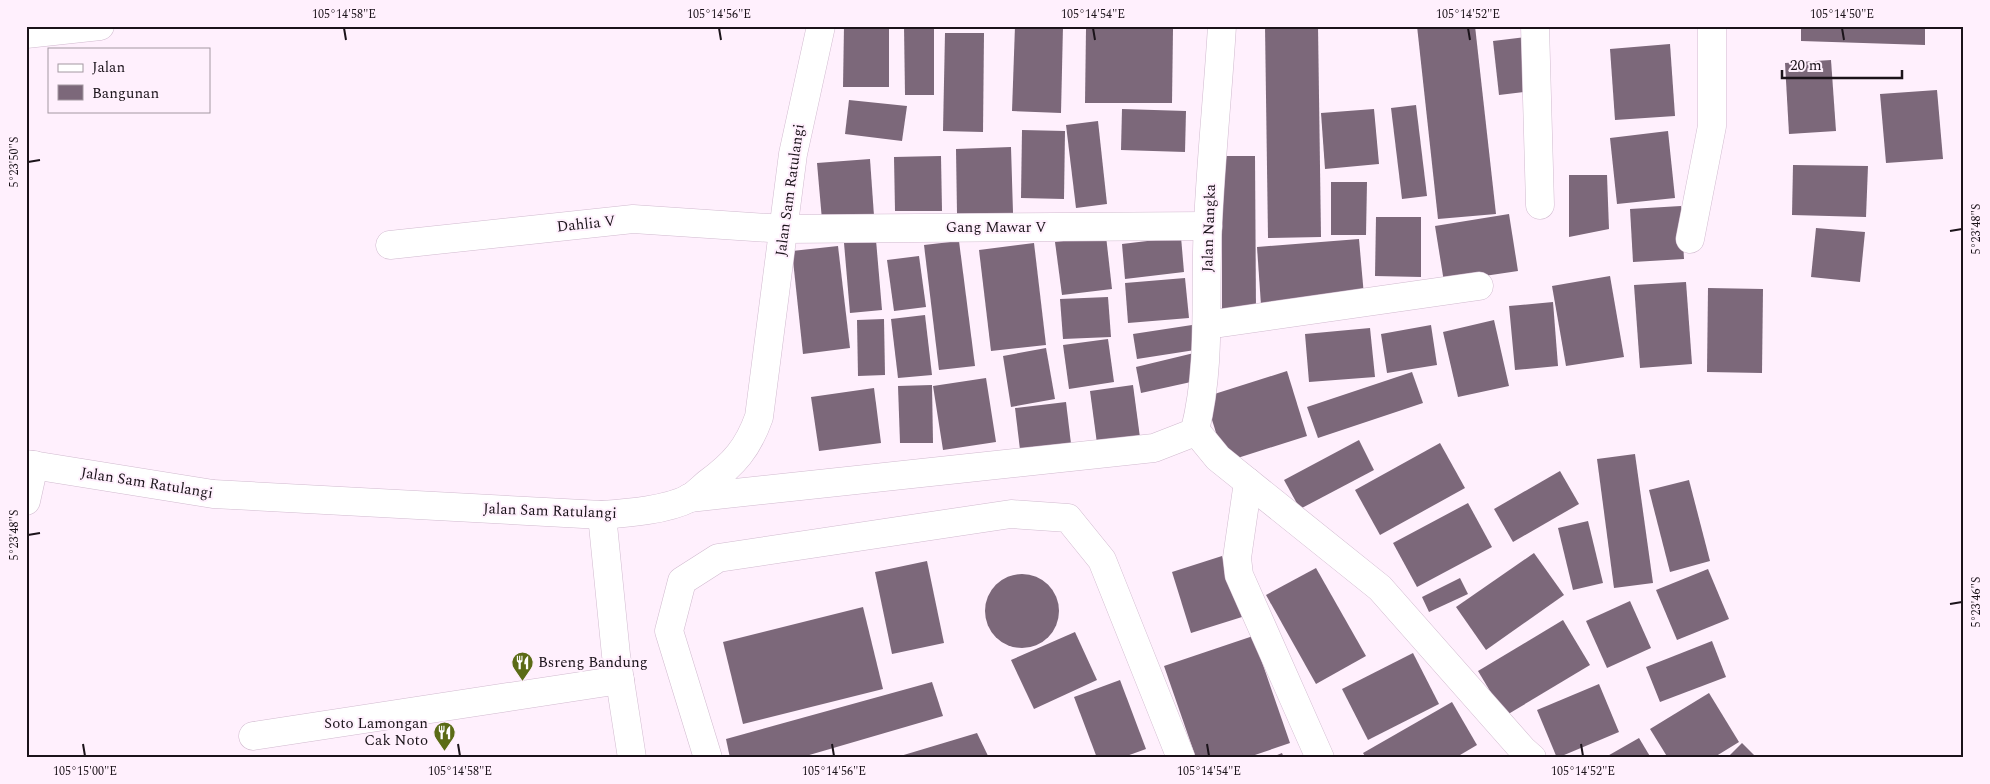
<svg xmlns="http://www.w3.org/2000/svg" width="1990" height="784" viewBox="0 0 1990 784" font-family="Spectral,serif">
	<style>
		.building { fill: #7c687a }
		.lines { fill: none; stroke-linecap: round; stroke-linejoin: round }
		.minor-casing { stroke: #d1bacf; stroke-width: 29 }
		.minor { stroke: #fff; stroke-width: 28 }
		.ticks { fill: none; stroke: #1b131a; stroke-width: 2 }
		.labels { text-anchor: middle; dominant-baseline: central; stroke-width: 4; stroke-linejoin: round; paint-order: stroke }
		.street-label { font-size: 15px; fill: #1b131a; stroke: #fff0fd }
		.poi-label { font-size: 15px; fill: #1b131a; stroke: #fff0fd; text-anchor: start }
		.neatline { fill: none; stroke: #1b131a; stroke-width: 2 }
		.ticks-label { font-size: 12px; text-anchor: middle; fill: #1b131a }
	</style>
	<rect width="100%" height="100%" fill="#fff0fd"/>
	<g class="building">
		<path d="M 844,26 L 889,26 L 889,87 L 843,87 Z"/>
		<path d="M 904,26 L 934,26 L 934,95 L 905,95 Z"/>
		<path d="M 1015,26 L 1063,26 L 1061,113 L 1012,111 Z"/>
		<path d="M 1265,26 L 1318,26 L 1321,237 L 1268,238 Z"/>
		<path d="M 1417,26 L 1475,26 L 1496,214 L 1438,219 Z"/>
		<path d="M 1801,26 L 1925,26 L 1925,45 L 1801,41 Z"/>
		<path d="M 1086,29 L 1173,29 L 1172,103 L 1085,103 Z"/>
		<path d="M 945,33 L 984,33 L 983,132 L 943,131 Z"/>
		<path d="M 1527,37 L 1533,91 L 1499,95 L 1493,41 Z"/>
		<path d="M 1670,44 L 1675,116 L 1615,120 L 1610,49 Z"/>
		<path d="M 1831,60 L 1836,131 L 1789,134 L 1785,63 Z"/>
		<path d="M 1937,90 L 1943,159 L 1886,163 L 1880,94 Z"/>
		<path d="M 849,100 L 907,106 L 902,141 L 845,134 Z"/>
		<path d="M 1416,105 L 1427,196 L 1402,199 L 1391,108 Z"/>
		<path d="M 1122,109 L 1186,111 L 1185,152 L 1121,150 Z"/>
		<path d="M 1374,109 L 1379,164 L 1325,169 L 1321,113 Z"/>
		<path d="M 1098,121 L 1107,204 L 1076,208 L 1066,125 Z"/>
		<path d="M 1022,130 L 1065,131 L 1064,199 L 1021,198 Z"/>
		<path d="M 1668,131 L 1675,198 L 1617,204 L 1610,138 Z"/>
		<path d="M 1011,147 L 1013,213 L 957,214 L 956,149 Z"/>
		<path d="M 941,156 L 942,211 L 895,211 L 894,157 Z"/>
		<path d="M 1222,156 L 1255,156 L 1256,311 L 1222,311 Z"/>
		<path d="M 870,159 L 874,216 L 822,220 L 817,163 Z"/>
		<path d="M 1793,165 L 1868,166 L 1866,217 L 1792,215 Z"/>
		<path d="M 1569,175 L 1607,175 L 1609,229 L 1569,237 Z"/>
		<path d="M 1331,182 L 1367,182 L 1366,235 L 1331,235 Z"/>
		<path d="M 1681,206 L 1684,259 L 1633,262 L 1630,209 Z"/>
		<path d="M 1509,214 L 1518,271 L 1444,282 L 1435,226 Z"/>
		<path d="M 1376,217 L 1421,217 L 1421,277 L 1375,276 Z"/>
		<path d="M 1816,228 L 1865,232 L 1860,282 L 1811,277 Z"/>
		<path d="M 1106,236 L 1112,289 L 1062,295 L 1055,242 Z"/>
		<path d="M 1181,237 L 1184,272 L 1125,279 L 1122,244 Z"/>
		<path d="M 1359,239 L 1364,296 L 1261,305 L 1257,247 Z"/>
		<path d="M 876,240 L 882,310 L 850,313 L 844,243 Z"/>
		<path d="M 959,241 L 975,366 L 939,370 L 924,245 Z"/>
		<path d="M 1034,243 L 1046,345 L 991,351 L 979,250 Z"/>
		<path d="M 838,246 L 850,348 L 803,354 L 792,251 Z"/>
		<path d="M 919,256 L 926,307 L 894,311 L 887,260 Z"/>
		<path d="M 1610,276 L 1624,357 L 1566,366 L 1552,286 Z"/>
		<path d="M 1185,278 L 1189,318 L 1128,323 L 1125,283 Z"/>
		<path d="M 1686,282 L 1692,364 L 1640,368 L 1634,285 Z"/>
		<path d="M 1708,288 L 1763,289 L 1762,373 L 1707,372 Z"/>
		<path d="M 1108,297 L 1111,337 L 1063,339 L 1060,299 Z"/>
		<path d="M 1553,302 L 1558,366 L 1515,370 L 1509,306 Z"/>
		<path d="M 925,315 L 932,375 L 898,378 L 891,319 Z"/>
		<path d="M 884,319 L 885,375 L 858,376 L 857,320 Z"/>
		<path d="M 1494,320 L 1509,386 L 1458,397 L 1443,332 Z"/>
		<path d="M 1192,325 L 1195,350 L 1137,359 L 1133,334 Z"/>
		<path d="M 1431,325 L 1437,365 L 1387,373 L 1381,334 Z"/>
		<path d="M 1370,328 L 1375,377 L 1309,382 L 1305,334 Z"/>
		<path d="M 1108,339 L 1114,382 L 1069,389 L 1063,345 Z"/>
		<path d="M 1046,348 L 1055,399 L 1011,407 L 1003,356 Z"/>
		<path d="M 1194,353 L 1200,380 L 1141,393 L 1136,367 Z"/>
		<path d="M 1287,371 L 1307,436 L 1225,462 L 1205,397 Z"/>
		<path d="M 1412,372 L 1423,403 L 1318,438 L 1307,407 Z"/>
		<path d="M 986,378 L 996,442 L 943,450 L 933,386 Z"/>
		<path d="M 932,385 L 933,443 L 900,443 L 898,386 Z"/>
		<path d="M 1133,385 L 1141,445 L 1098,451 L 1090,391 Z"/>
		<path d="M 874,388 L 881,443 L 819,451 L 811,397 Z"/>
		<path d="M 1066,402 L 1072,452 L 1021,458 L 1015,408 Z"/>
		<path d="M 1359,440 L 1374,470 L 1300,509 L 1284,480 Z"/>
		<path d="M 1440,443 L 1465,488 L 1380,535 L 1355,490 Z"/>
		<path d="M 1635,454 L 1653,583 L 1614,588 L 1597,459 Z"/>
		<path d="M 1560,471 L 1579,504 L 1513,542 L 1494,509 Z"/>
		<path d="M 1689,480 L 1710,561 L 1670,572 L 1649,490 Z"/>
		<path d="M 1468,503 L 1492,547 L 1417,587 L 1393,543 Z"/>
		<path d="M 1588,521 L 1603,583 L 1573,590 L 1558,528 Z"/>
		<path d="M 1534,553 L 1564,595 L 1486,650 L 1456,607 Z"/>
		<path d="M 1222,556 L 1242,617 L 1191,633 L 1172,572 Z"/>
		<path d="M 927,561 L 944,643 L 892,654 L 875,572 Z"/>
		<path d="M 1316,568 L 1366,656 L 1316,684 L 1266,595 Z"/>
		<path d="M 1708,569 L 1729,619 L 1677,640 L 1656,590 Z"/>
		<circle cx="1022" cy="611" r="37"/>
		<path d="M 1460,578 L 1468,594 L 1429,612 L 1422,597 Z"/>
		<path d="M 1630,601 L 1651,648 L 1607,668 L 1586,621 Z"/>
		<path d="M 863,607 L 883,689 L 743,724 L 723,642 Z"/>
		<path d="M 1563,620 L 1590,665 L 1505,716 L 1478,671 Z"/>
		<path d="M 1075,632 L 1097,680 L 1034,709 L 1011,660 Z"/>
		<path d="M 1253,636 L 1290,743 L 1246,758 L 1196,758 L 1164,666 Z"/>
		<path d="M 1712,641 L 1726,677 L 1660,702 L 1646,667 Z"/>
		<path d="M 1413,653 L 1439,704 L 1368,740 L 1342,689 Z"/>
		<path d="M 1120,680 L 1146,749 L 1121,758 L 1097,758 L 1074,697 Z"/>
		<path d="M 932,682 L 943,716 L 799,758 L 730,758 L 726,739 Z"/>
		<path d="M 1599,684 L 1619,732 L 1557,758 L 1537,710 Z"/>
		<path d="M 1709,693 L 1739,742 L 1713,758 L 1668,758 L 1650,729 Z"/>
		<path d="M 1452,702 L 1477,745 L 1455,758 L 1366,758 L 1363,753 Z"/>
		<path d="M 977,733 L 989,758 L 897,758 L 897,757 Z"/>
		<path d="M 1639,738 L 1651,758 L 1604,758 Z"/>
		<path d="M 1742,743 L 1757,758 L 1727,758 Z"/>
		<path d="M 1282,753 L 1284,758 L 1270,758 Z"/>
	</g>
	<g class="lines">
		<defs>
			<g id="minor">
				<path d="M 1535,26 L 1540,205"/>
				<path d="M 26,34 L 100,26"/>
				<path d="M 1690,239 L 1712,126 L 1712,26"/>
				<path d="M 390,245 L 633,219 L 784,229 L 1208,226"/>
				<path d="M 1207,325 L 1479,286"/>
				<path d="M 1195,430 L 1218,458 L 1380,588 L 1523,750 L 1532,758"/>
				<path d="M 1195,430 C 1212,362 1204,293 1208,224 C 1211,158 1218,92 1222,26"/>
				<path d="M 26,464 L 213,494 L 602,515 C 628,513 667,510 690,498 C 696,494 702,488 708,483 C 734,464 748,448 759,417 L 793,154 L 821,26"/>
				<path d="M 1248,482 L 1237,558 L 1239,575 L 1320,758"/>
				<path d="M 689,498 L 1154,448 L 1190,434 L 1195,430"/>
				<path d="M 26,501 L 34,465"/>
				<path d="M 602,515 L 616,655 L 632,758"/>
				<path d="M 253,736 L 620,680"/>
				<path d="M 708,758 L 669,631 L 682,581 L 718,558 L 1011,514 L 1068,518 L 1102,560 L 1181,758"/>
			</g>
		</defs>
		<use href="#minor" class="minor-casing"/>
		<use href="#minor" class="minor"/>
	</g>
	<path class="ticks" d="M 344,28 L 346,40M 719,28 L 721,40M 1093,28 L 1095,40M 1468,28 L 1470,40M 1842,28 L 1844,40M 28,162 L 40,160M 1950,231 L 1962,229M 28,535 L 40,533M 1950,604 L 1962,602M 83,744 L 85,756M 458,744 L 460,756M 832,744 L 834,756M 1207,744 L 1209,756M 1581,744 L 1583,756"/>
	<defs>
		<symbol id="restaurant-pin" viewBox="-11 -11 22 30"><path d="M0 17L-7.5 6A9.5 9.5 0 1 1 7.5 6Z" fill="#5b6b16" stroke="#fff0fd"/><path d="M-5-6h1v4h1v-4h1v4h1v-4h1v5L-1.5 .5V6h-2V.5L-5-1ZM5-6V6H3V1.5H1.5Q1.5-4 5-6Z" fill="#fff"/></symbol>
	</defs>
	<g fill-rule="evenodd">
		<use href="#restaurant-pin" x="510" y="650" width="25" height="34"/>
		<use href="#restaurant-pin" x="432" y="720" width="25" height="34"/>
	</g>
	<g class="labels">
		<g class="street-label">
			<text transform="translate(790 190) rotate(-82)">Jalan Sam Ratulangi</text>
			<text transform="translate(586 224) rotate(-6)">Dahlia V</text>
			<text x="996" y="227">Gang Mawar V</text>
			<text transform="translate(1209 228) rotate(-88)">Jalan Nangka</text>
			<text transform="translate(147 483) rotate(9)">Jalan Sam Ratulangi</text>
			<text transform="translate(550 511) rotate(2)">Jalan Sam Ratulangi</text>
		</g>
		<g class="poi-label">
			<text x="538" y="662">Bsreng Bandung</text>
			<text x="428" y="723" text-anchor="end">Soto Lamongan<tspan x="428" dy="17">Cak Noto</tspan></text>
		</g>
	</g>
	<rect width="1990" height="784" fill="none" stroke="#fff0fd" stroke-width="55"/>
	<rect x="48" y="48" width="162" height="65" fill="#fff0fd" stroke="#a498a2"/>
	<rect x="58" y="64" width="25" height="8" fill="#ffffff" stroke="#a498a2"/>
	<text x="92" y="72" font-size="15" fill="#1b131a">Jalan</text>
	<rect x="58" y="85" width="25" height="15" fill="#7c687a" stroke="#a498a2"/>
	<text x="92" y="98" font-size="15" fill="#1b131a">Bangunan</text>
	<path d="M1782 70v8h120v-8" fill="none" stroke="#1b131a" stroke-width="2.5"/>
	<text x="1790" y="70" font-size="15" fill="#1b131a" stroke="#fff0fd" stroke-width="4" paint-order="stroke">20 m</text>
	<rect x="28" y="28" width="1934" height="728" class="neatline"/>
	<g class="ticks-label">
		<text x="344" y="18">105°14'58"E</text>
		<text x="719" y="18">105°14'56"E</text>
		<text x="1093" y="18">105°14'54"E</text>
		<text x="1468" y="18">105°14'52"E</text>
		<text x="1842" y="18">105°14'50"E</text>
		<text transform="translate(14 162) rotate(-90)" y="4">5°23'50"S</text>
		<text transform="translate(1976 229) rotate(-90)" y="4">5°23'48"S</text>
		<text transform="translate(14 535) rotate(-90)" y="4">5°23'48"S</text>
		<text transform="translate(1976 602) rotate(-90)" y="4">5°23'46"S</text>
		<text x="85" y="775">105°15'00"E</text>
		<text x="460" y="775">105°14'58"E</text>
		<text x="834" y="775">105°14'56"E</text>
		<text x="1209" y="775">105°14'54"E</text>
		<text x="1583" y="775">105°14'52"E</text>
	</g>
</svg>
